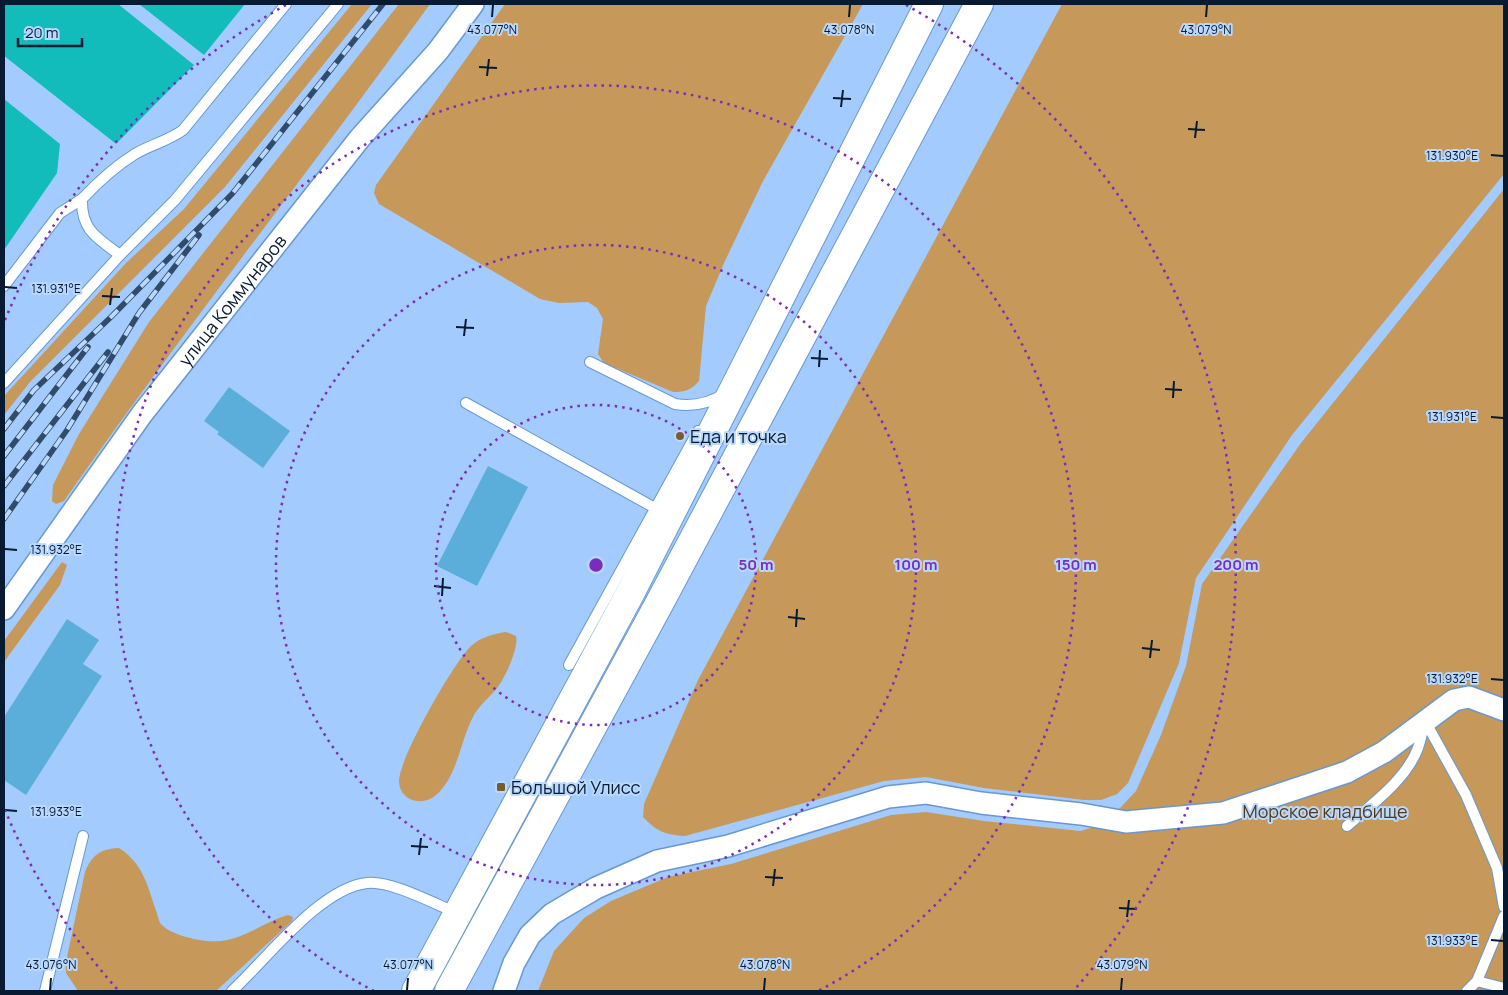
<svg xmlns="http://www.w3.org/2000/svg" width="1508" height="995" viewBox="0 0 1508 995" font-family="Manrope,sans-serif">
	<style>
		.green { fill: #c69859 }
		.water { fill: #12bcbb }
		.pier { fill: #a3cbfd }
		.building { fill: #5baeda }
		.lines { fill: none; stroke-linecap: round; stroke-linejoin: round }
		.lane-casing { stroke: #6798d3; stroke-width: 12 }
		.street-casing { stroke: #6798d3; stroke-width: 24 }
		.highway-casing { stroke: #6798d3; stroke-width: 30 }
		.lane { stroke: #fff; stroke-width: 10 }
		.street { stroke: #fff; stroke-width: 21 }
		.highway { stroke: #fff; stroke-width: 28 }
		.rail-casing { stroke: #324b69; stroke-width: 5.5 }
		.rail { stroke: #b9d8fe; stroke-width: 4; stroke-dasharray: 11; stroke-linecap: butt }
		.ticks { fill: none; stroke: #071a31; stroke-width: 2 }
		.ring { fill: none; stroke: #7b2cbf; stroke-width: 2.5; stroke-dasharray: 2.5 5 }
		.poi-dot { fill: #7a5b30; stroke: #b9d8fe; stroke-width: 2 }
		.labels { text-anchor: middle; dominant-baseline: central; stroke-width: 4; stroke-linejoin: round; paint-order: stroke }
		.street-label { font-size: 18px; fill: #071a31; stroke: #b9d8fe }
		.poi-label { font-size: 18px; fill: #071a31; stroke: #b9d8fe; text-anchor: start }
		.park-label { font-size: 18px; fill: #523a17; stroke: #b9d8fe }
		.ticks-label { font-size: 12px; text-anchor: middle; fill: #071a31; stroke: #b9d8fe; stroke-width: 4; stroke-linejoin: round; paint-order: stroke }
		.centre { fill: #7b2cbf; stroke: #b9d8fe; stroke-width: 2.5 }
		.ring-label { font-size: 15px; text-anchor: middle; font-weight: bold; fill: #7b2cbf; stroke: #b9d8fe; stroke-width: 4; stroke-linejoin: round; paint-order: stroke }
	</style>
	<rect width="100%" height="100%" fill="#a3cbfd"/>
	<g class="green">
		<path d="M 352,4 L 372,4 L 225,187 L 30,382 L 4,415 L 4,396 L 126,263 L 184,209 Z"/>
		<path d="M 399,4 L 430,4 C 310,171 182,332 64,501 L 56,504 L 52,501 L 53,485 L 79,434 L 149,322 Z"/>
		<path d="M 505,4 L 863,4 L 763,181 L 724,263 L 706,306 L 699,381 C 691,390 685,392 673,392 L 604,363 L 598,354 L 603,319 L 597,308 L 588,302 L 559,303 L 540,299 L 379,204 L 374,193 L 376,185 Z"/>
		<path d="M 1062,4 L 1504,4 L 1504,174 L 1292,435 L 1196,578 L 1179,663 L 1128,783 L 1117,794 L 1101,800 L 1084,800 L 984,788 L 926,777 L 884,781 L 685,836 C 666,835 656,831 643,817 L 644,804 L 698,680 Z"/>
		<path d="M 1504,189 L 1504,991 L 538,991 L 554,951 L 584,918 L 611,901 L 668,877 L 731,864 L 891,815 L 926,812 L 984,821 L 1081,831 L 1106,823 L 1136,791 L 1161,735 L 1186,666 L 1202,584 L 1301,443 Z"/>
		<path d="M 62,562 L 67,565 L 60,585 L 4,662 L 4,641 Z"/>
		<path d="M 506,632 L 516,636 C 519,648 505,678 497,688 C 489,698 479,705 473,717 C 460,741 458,776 436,795 C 423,807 400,801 399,782 C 398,760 454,662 471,646 C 481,637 493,634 506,632 Z"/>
		<path d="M 119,848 C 142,863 147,883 155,908 C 157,912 158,919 160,923 C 170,936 205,943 221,941 C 246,938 264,922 288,915 L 293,917 L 292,921 L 216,991 L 78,991 L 66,973 L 66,962 L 85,872 C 92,855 100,849 119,848 Z"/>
	</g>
	<g class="water">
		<path d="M 4,4 L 118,4 L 194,65 L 116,144 L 4,56 Z"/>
		<path d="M 139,4 L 245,4 L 204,55 Z"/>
		<path d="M 4,99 L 60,144 L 57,173 L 4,250 Z"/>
	</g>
	<path class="pier" d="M 4,56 L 116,144 L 115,146 L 4,60 Z"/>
	<g class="building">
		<path d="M 229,387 L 290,431 L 263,468 L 217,434 L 219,432 L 204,421 Z"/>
		<path d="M 488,466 L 528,487 L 477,586 L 437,566 Z"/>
		<path d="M 67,619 L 99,640 L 83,664 L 102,676 L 26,795 L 4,780 L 4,717 Z"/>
	</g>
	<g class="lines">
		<defs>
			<g id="lane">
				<path d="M 120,255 C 97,238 81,230 82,199 C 98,182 114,167 135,154 C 150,145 168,141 183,130 L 286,4"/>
				<path d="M 4,286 L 60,213 L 82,199"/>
				<path d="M 590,362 L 675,404 C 693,407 708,404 724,394"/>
				<path d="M 4,383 L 120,255 L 175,200 L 338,4"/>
				<path d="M 466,403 L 655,508"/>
				<path d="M 569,665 L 698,431"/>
				<path d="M 1347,826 C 1372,804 1406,780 1418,748 C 1421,739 1423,730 1425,721 L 1466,795 L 1497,868 L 1504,907"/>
				<path d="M 1477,981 L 1504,988"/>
				<path d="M 45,991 L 83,836"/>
				<path d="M 232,991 C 266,960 320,888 367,883 C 390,880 435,904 457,913"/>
				<path d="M 1467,991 L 1477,981 L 1504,916"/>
			</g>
			<g id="street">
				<path id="s1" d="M 4,609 L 142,414 L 360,138 L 438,51 L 473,4"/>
				<path d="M 504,991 L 514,963 L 530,935 L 552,914 L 596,888 L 657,861 L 728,846 L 888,797 L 926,793 L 981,803 L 1081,814 L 1126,822 L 1223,813 L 1347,772 L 1384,752 L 1454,700 L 1469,697 L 1504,710"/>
			</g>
			<g id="highway">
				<path d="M 416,991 L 632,590 L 929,4"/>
				<path d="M 449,991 L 659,604 L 979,4"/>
			</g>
		</defs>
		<use href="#lane" class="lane-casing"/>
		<use href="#street" class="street-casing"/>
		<use href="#highway" class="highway-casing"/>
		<use href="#lane" class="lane"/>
		<use href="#street" class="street"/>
		<use href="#highway" class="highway"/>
		<defs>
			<g id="rail">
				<path d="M 4,429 L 34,390 L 111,317 L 232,194 L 383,4"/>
				<path d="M 4,456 L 88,347"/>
				<path d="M 4,486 L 108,352"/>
				<path d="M 4,519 L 67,430 L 139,313 L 199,235"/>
			</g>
		</defs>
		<use href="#rail" class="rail-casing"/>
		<use href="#rail" class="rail"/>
	</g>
	<path class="ticks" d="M 492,17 L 493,5M 849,17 L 850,5M 1206,17 L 1207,5M 479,67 L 497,68M 487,76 L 489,59M 833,98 L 851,99M 841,107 L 843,90M 1188,129 L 1205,130M 1195,138 L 1197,121M 1491,155 L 1503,156M 5,287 L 17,288M 102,296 L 120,297M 110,305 L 112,288M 456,327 L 474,328M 464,336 L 466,319M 811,358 L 828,359M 819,367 L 820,350M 1165,389 L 1182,390M 1173,398 L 1174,381M 1491,417 L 1503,418M 5,549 L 17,550M 434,586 L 451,588M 442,596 L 443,578M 788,617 L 805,619M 796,627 L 797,609M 1142,648 L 1160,650M 1150,658 L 1152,640M 1491,679 L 1503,680M 5,810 L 17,811M 411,846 L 428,847M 419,855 L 421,838M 765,877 L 783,878M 773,886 L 775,869M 1119,908 L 1137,909M 1127,917 L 1129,900M 1491,940 L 1503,941M 50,990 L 51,978M 407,990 L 408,978M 764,990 L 765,978M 1121,990 L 1122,978"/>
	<g class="ring">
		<circle cx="596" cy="565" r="160"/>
		<circle cx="596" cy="565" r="320"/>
		<path d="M374 991A480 480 0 1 1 818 991"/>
		<path d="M117 989A640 640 0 0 1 5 810M5 320A640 640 0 0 1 286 5M906 5A640 640 0 0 1 1075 989"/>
	</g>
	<g class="poi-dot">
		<circle cx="680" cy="436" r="5"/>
		<rect x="496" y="782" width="10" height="10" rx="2.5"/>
	</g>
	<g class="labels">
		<g class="street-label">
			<text stroke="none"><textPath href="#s1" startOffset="384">улица Коммунаров</textPath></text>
		</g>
		<g class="poi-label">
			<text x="690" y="436">Еда и точка</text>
			<text x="511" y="787">Большой Улисс</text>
		</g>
		<g class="park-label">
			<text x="1325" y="811">Морское кладбище</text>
		</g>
	</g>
	<g class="ticks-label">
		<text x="492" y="34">43.077°N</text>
		<text x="849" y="34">43.078°N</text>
		<text x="1206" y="34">43.079°N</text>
		<text x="1452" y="160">131.930°E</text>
		<text x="56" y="293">131.931°E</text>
		<text x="1452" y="421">131.931°E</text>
		<text x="56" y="554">131.932°E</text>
		<text x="1452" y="683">131.932°E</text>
		<text x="56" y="816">131.933°E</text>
		<text x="1452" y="945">131.933°E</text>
		<text x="51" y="969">43.076°N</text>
		<text x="408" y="969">43.077°N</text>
		<text x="765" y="969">43.078°N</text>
		<text x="1122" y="969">43.079°N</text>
	</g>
	<circle cx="596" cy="565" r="8" class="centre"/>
	<g class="ring-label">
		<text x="756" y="570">50 m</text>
		<text x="916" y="570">100 m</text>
		<text x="1076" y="570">150 m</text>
		<text x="1236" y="570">200 m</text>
	</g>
	<rect width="1508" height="995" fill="none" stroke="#071a31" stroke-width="10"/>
	<path d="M18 38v8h64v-8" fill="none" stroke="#071a31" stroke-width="2.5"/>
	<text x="25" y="38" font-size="15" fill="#071a31" stroke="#b9d8fe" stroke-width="4" paint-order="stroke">20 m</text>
</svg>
